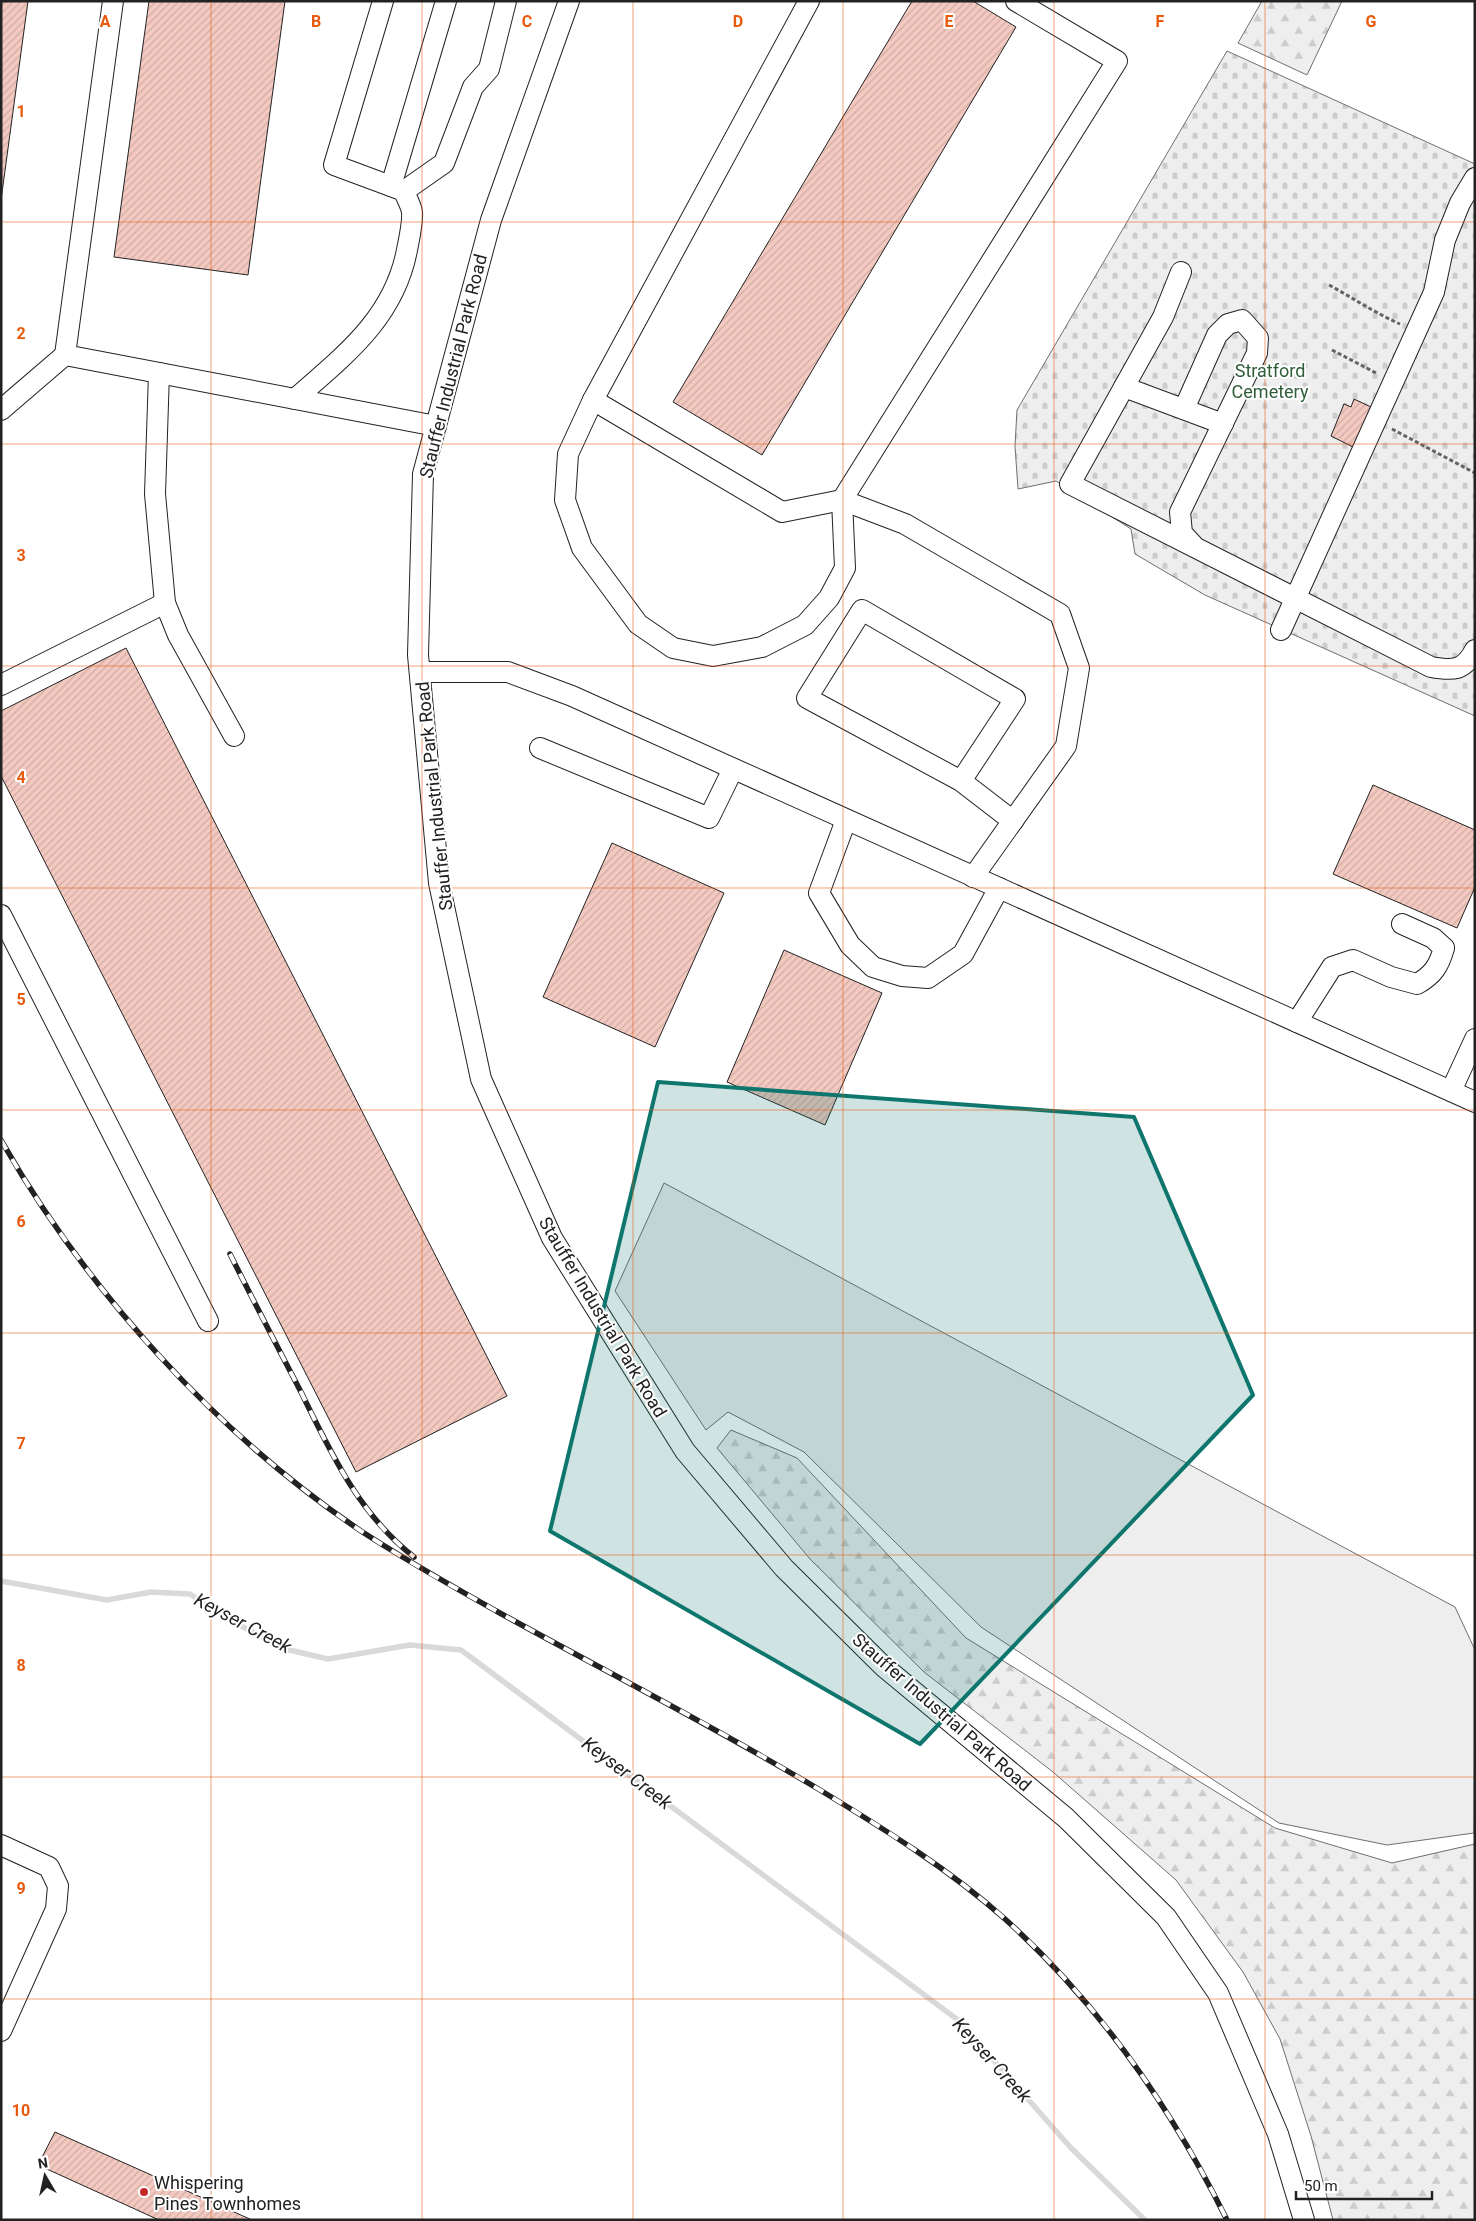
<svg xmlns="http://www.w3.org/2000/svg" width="1476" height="2221" viewBox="0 0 1476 2221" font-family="Roboto,sans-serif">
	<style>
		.green { fill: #eee; stroke: #6f6f6f }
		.forest { fill: url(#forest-firs); stroke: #6f6f6f }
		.cemetery { fill: url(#cemetery-stones); stroke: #6f6f6f }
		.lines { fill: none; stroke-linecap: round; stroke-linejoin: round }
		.stream { stroke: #d9d9d9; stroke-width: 5.5 }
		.building { fill: url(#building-hatch); stroke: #222 }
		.minor-casing { stroke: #222; stroke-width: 22 }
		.path { stroke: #646464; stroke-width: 3; stroke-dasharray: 4 2.5; stroke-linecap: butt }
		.minor { stroke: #fff; stroke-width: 20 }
		.rail-casing { stroke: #222; stroke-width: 5.5 }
		.rail { stroke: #fff; stroke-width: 4; stroke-dasharray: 11; stroke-linecap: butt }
		.marked { fill: #0f766e; fill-opacity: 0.2; stroke: #0f766e; stroke-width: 4; stroke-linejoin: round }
		.grid { fill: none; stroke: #e8590c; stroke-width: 1; stroke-opacity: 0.55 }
		.poi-dot { fill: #c62828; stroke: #fff; stroke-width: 2 }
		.labels { text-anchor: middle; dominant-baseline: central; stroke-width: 4; stroke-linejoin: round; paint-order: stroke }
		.street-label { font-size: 18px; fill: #222; stroke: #fff }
		.park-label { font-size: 18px; fill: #2f5e38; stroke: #fff }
		.poi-label { font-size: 18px; fill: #222; stroke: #fff; text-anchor: start }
		.water-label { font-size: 19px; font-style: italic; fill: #222; stroke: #fff }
		.grid-label { font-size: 16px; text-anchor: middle; font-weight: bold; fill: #e8590c; stroke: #fff; stroke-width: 4; stroke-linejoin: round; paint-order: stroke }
	</style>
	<defs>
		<pattern id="forest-firs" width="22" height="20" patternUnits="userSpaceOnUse" patternTransform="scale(1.25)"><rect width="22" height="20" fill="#eee"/><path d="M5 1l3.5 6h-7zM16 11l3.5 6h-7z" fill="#ccc"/></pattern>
		<pattern id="cemetery-stones" width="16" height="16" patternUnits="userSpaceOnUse" patternTransform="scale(1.25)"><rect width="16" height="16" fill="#eee"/><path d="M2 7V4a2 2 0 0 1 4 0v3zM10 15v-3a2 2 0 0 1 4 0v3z" fill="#ccc"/></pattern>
		<pattern id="building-hatch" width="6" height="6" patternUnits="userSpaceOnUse" patternTransform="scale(1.25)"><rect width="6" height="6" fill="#f3c9c0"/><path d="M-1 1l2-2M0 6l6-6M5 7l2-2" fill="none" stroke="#d0aca5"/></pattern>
	</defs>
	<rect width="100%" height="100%" fill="#fff"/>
	<path class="green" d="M 664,1183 L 1455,1607 L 1475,1650 L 1474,1833 L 1387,1845 L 1279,1823 L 981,1627 L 804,1452 L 728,1412 L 706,1430 L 615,1291 Z"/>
	<g class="forest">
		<path d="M 1262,1 L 1342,1 L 1307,75 L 1238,43 Z"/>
		<path d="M 731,1430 L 797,1458 L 966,1638 L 1275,1828 L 1392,1863 L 1475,1844 L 1475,2220 L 1333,2220 L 1311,2136 L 1280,2039 L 1243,1972 L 1176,1880 L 1053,1772 L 924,1672 L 810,1559 L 717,1448 Z"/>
	</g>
	<path class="cemetery" d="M 1227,51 L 1475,164 L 1475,716 L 1205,595 L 1135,554 L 1131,529 L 1056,481 L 1018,489 L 1015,446 L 1017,410 Z"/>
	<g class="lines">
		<path class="stream" d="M 1,1581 L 107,1600 L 151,1592 L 190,1594 L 224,1617 L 285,1649 L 328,1659 L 410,1645 L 461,1650 L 958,2020 L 1071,2148 L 1145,2220"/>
	</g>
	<g class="building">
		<path d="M 1,1 L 28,1 L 1,200 Z"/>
		<path d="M 149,1 L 285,1 L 248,275 L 114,257 Z"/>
		<path d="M 912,1 L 973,1 L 1016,27 L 762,455 L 673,402 Z"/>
		<path d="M 1354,399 L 1373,408 L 1355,448 L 1331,436 L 1344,404 L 1351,407 Z"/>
		<path d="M 126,648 L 507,1396 L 356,1472 L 1,776 L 1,711 Z"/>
		<path d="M 1373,785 L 1475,830 L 1475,887 L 1457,928 L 1333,874 Z"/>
		<path d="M 612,843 L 724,893 L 655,1047 L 543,997 Z"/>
		<path d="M 784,950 L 882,993 L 825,1125 L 727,1082 Z"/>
		<path d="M 55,2132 L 252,2220 L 159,2220 L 38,2165 Z"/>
	</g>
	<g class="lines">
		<defs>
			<g id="minor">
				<path d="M 113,1 L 65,355 L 436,426"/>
				<path d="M 569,1 L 491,220 L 423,474 L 418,655 L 439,883 L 481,1079 L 552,1238 L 685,1451 L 784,1568 L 883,1666 L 1066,1818 L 1166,1917 L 1218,1993 L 1278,2134 L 1304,2220"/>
				<path d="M 809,1 L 593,400 L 782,512 L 842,500 L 905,524 L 1060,614 L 1079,668 L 1066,746 L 973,877"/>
				<path d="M 391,186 L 446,1"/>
				<path d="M 404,191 L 444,163 L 473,87 L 489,69 L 506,1"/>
				<path d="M 1181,272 L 1163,317 L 1070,484 L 1431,667 C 1453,671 1464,671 1475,650"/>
				<path d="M 159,373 L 155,494 L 165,603 L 178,635 L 234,736"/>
				<path d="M 1124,387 L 1223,424"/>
				<path d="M 295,399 C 345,355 394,318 407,250 C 409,239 413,223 412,212 C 411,205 406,197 404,191 L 334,165 L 383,1"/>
				<path d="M 593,400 L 568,454 L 565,500 L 582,548 L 638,624 L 673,648 L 713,656 L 762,647 L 805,625 L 829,598 L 845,568 L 842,500 L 1117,61 L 1016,1"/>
				<path d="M 1184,409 L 1217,335 L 1228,324 L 1242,320 L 1258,338 L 1257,353 L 1180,512 L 1182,533 L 1193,545"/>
				<path d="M 1,410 L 65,355"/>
				<path d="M 1281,630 L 1434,292 L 1445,240 L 1460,203 L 1475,178"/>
				<path d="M 420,672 L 508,672 L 572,696 L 1475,1102"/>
				<path d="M 1,685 L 165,603"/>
				<path d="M 540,748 L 709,818 L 733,769"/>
				<path d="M 961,781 L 1015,699 L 862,610 L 807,698 L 961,781 L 1013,821"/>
				<path d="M 846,820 L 819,893 L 850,945 L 873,967 L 902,976 L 928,978 L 963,954 L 999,888"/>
				<path d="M 1,915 L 208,1321"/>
				<path d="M 1297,1022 L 1332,967 L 1353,960 L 1391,977 L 1417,984 C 1433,975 1439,966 1444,948 L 1433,938 L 1402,924"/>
				<path d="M 1451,1091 L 1475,1039"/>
				<path d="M 1,1845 L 49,1867 L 58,1886 L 56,1909 L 1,2031"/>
			</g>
		</defs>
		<use href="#minor" class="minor-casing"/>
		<g class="path">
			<path d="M 1329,285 C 1353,298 1375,313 1400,324"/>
			<path d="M 1332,350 L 1378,374"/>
			<path d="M 1392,429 L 1475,473"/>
		</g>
		<use href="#minor" class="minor"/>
		<defs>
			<g id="rail">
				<path d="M 1,1140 C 87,1291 217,1434 361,1531 C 405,1560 452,1586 498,1612 C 605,1671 715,1727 820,1790 C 884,1829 949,1869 1005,1919 C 1099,2004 1171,2107 1227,2220"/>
				<path d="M 230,1254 C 253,1300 277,1346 301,1392 C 331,1453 359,1514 414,1557"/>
			</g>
		</defs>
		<use href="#rail" class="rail-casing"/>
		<use href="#rail" class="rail"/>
	</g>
	<path class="marked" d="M 658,1082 L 1134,1117 L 1253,1395 L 920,1744 L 550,1531 Z"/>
	<path class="grid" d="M 211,1 L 211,2220M 422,1 L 422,2220M 633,1 L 633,2220M 843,1 L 843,2220M 1054,1 L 1054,2220M 1265,1 L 1265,2220M 1,222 L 1475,222M 1,444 L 1475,444M 1,666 L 1475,666M 1,888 L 1475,888M 1,1110 L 1475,1110M 1,1333 L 1475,1333M 1,1555 L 1475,1555M 1,1777 L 1475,1777M 1,1999 L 1475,1999"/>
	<circle class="poi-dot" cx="144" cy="2192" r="5"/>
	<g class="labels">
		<g class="street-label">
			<text transform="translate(453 366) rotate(-76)">Stauffer Industrial Park Road</text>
			<text transform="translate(434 796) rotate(-96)">Stauffer Industrial Park Road</text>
			<text transform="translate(603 1317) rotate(59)">Stauffer Industrial Park Road</text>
			<text transform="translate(942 1712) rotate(41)">Stauffer Industrial Park Road</text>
		</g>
		<g class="park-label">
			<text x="1270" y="370">Stratford<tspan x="1270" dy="21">Cemetery</tspan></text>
		</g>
		<g class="poi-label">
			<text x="154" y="2182">Whispering<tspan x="154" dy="21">Pines Townhomes</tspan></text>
		</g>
		<g class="water-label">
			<text transform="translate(243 1623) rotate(28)">Keyser Creek</text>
			<text transform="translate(627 1773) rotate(37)">Keyser Creek</text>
			<text transform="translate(992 2060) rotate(48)">Keyser Creek</text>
		</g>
	</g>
	<g class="grid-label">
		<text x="105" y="27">A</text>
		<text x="316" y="27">B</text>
		<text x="527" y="27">C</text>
		<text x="738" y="27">D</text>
		<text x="949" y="27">E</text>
		<text x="1160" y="27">F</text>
		<text x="1371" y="27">G</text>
		<text x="21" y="117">1</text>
		<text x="21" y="339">2</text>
		<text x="21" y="561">3</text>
		<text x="21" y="783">4</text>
		<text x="21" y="1005">5</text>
		<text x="21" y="1227">6</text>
		<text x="21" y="1449">7</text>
		<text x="21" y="1671">8</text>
		<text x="21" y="1894">9</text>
		<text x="21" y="2116">10</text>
	</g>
	<rect width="1476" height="2221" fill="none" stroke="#222222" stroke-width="5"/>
	<g transform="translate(45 2176) rotate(351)" stroke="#ffffff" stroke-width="4" paint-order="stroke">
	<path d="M0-4L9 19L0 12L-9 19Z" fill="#222222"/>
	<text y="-8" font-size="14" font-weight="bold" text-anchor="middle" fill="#222222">N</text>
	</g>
	<path d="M1296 2191v8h136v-8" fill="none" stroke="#222222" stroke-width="2.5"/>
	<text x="1304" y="2191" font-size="15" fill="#222222" stroke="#ffffff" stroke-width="4" paint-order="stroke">50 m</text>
</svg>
